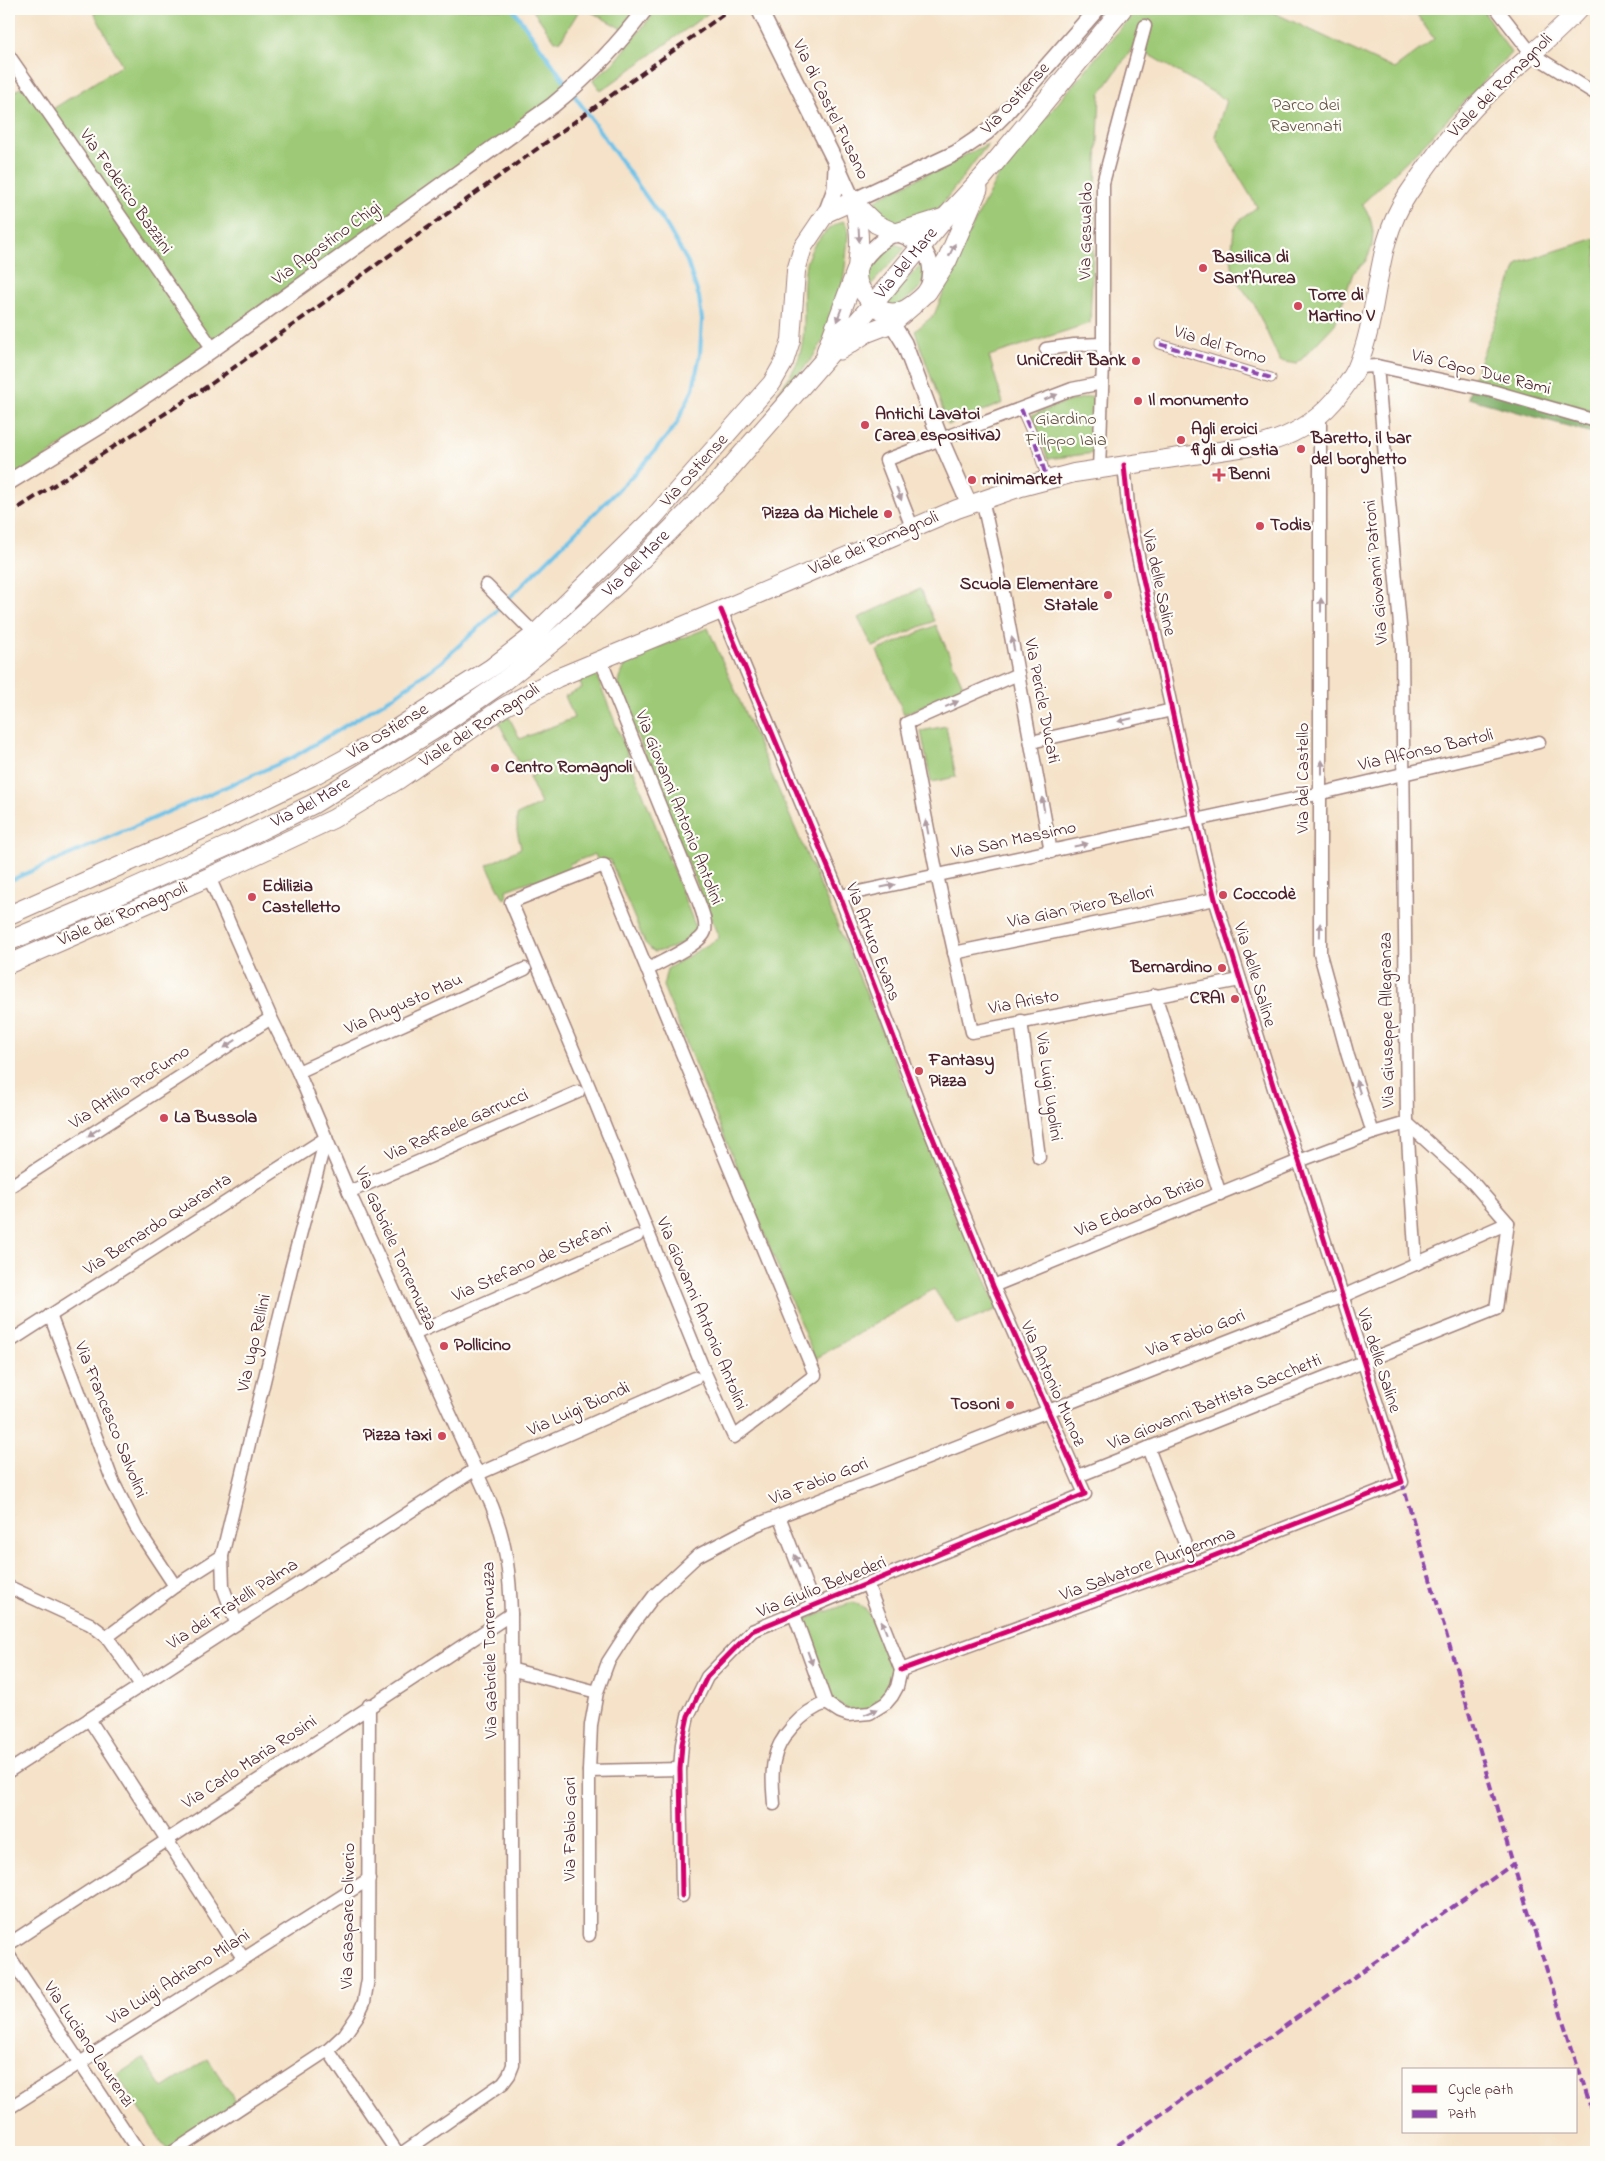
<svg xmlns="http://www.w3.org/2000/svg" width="1605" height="2161" viewBox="0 0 1605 2161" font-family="'Indie Flower',sans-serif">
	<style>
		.green { fill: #9eca77; stroke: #747451 }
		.forest { fill: #7eae68; stroke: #64664a }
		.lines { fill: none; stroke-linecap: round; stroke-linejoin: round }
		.stream { stroke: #6dc2e9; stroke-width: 4 }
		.pedestrian-casing { stroke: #a0807a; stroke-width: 11 }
		.minor-casing { stroke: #a0807a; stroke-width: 15 }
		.tertiary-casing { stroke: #a0807a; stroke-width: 18 }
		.secondary-casing { stroke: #a0807a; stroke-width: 20 }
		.primary-casing { stroke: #a0807a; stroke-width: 21 }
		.pedestrian { stroke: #fff; stroke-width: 9 }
		.minor { stroke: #fff; stroke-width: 12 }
		.tertiary { stroke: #fff; stroke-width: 15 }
		.secondary { stroke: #fff; stroke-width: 18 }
		.primary { stroke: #fff; stroke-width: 19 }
		.rail { stroke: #4a1f2b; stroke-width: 4; stroke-dasharray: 8 4; stroke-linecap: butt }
		.quiet { stroke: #8e44ad; stroke-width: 4; stroke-dasharray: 8 4; stroke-linecap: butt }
		.cycleway-casing { stroke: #fdfcf7; stroke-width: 8 }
		.cycleway { stroke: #d6006c; stroke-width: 5 }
		.oneway { fill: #ae9aa0 }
		.poi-dot { fill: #d1495b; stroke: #fdfcf7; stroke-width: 2 }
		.labels { text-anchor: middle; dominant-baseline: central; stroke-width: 4.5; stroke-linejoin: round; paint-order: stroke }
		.street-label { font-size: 18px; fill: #4a1f2b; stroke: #fdfcf7 }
		.park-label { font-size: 18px; fill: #635242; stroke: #fdfcf7 }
		.poi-label { font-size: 18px; font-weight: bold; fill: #4a1f2b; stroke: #fdfcf7; text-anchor: start }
	</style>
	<rect width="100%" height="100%" fill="#fdfcf7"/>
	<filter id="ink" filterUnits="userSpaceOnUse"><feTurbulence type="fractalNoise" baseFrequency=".02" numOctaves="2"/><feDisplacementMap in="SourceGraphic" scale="10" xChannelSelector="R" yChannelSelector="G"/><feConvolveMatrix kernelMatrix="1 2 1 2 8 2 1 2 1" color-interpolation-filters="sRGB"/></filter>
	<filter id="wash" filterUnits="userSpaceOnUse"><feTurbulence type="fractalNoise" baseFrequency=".0096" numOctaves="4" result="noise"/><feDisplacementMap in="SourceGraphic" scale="20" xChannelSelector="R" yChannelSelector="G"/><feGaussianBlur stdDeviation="1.12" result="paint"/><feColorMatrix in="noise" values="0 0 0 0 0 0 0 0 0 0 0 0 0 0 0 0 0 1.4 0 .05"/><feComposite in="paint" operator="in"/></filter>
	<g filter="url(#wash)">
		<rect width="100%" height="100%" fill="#f5e2c8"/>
		<g class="green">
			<path d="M 92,9 L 512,9 L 574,96 L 9,482 L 9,95 L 28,83 L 48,112 L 122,65 Z"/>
			<path d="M 532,9 L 580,9 L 561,40 L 555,41 Z"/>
			<path d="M 586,9 L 640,9 L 624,30 Z"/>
			<path d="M 657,9 L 714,9 L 601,91 L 593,80 L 616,61 Z"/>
			<path d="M 1137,9 L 1266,9 L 1394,69 L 1434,39 L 1413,9 L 1482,9 L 1511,53 L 1424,144 L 1362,204 L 1370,217 L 1373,231 L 1372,247 L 1365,262 L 1353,273 L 1335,324 L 1297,364 L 1280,361 L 1254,304 L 1234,277 L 1231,258 L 1234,229 L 1240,220 L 1257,207 L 1215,136 L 1226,100 L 1134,46 L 1100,94 L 1090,323 L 989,356 L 1003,403 L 948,425 L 915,331 L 934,315 L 970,231 L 1000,172 Z"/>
			<path d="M 988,144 L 936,212 L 899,223 L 885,219 L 876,211 L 876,201 L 880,197 Z"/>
			<path d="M 843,221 L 847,226 L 848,234 C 845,281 839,322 810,361 C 801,373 788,383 777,394 C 786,381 796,369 800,354 C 808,326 801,298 805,270 C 807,250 824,228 843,221 Z"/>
			<path d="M 1596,238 L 1596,411 L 1473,379 L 1518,263 Z"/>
			<path d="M 895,244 L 905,248 L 867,289 C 857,271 880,251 895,244 Z"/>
			<path d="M 921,264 L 926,273 L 921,287 L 899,306 L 884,305 Z"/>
			<path d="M 1093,396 L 1094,453 L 1048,459 L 1032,415 L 1066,402 Z"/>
			<path d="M 920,589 L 934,621 L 873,647 L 858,618 Z"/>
			<path d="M 936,625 L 964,688 L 904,714 L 877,651 Z"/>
			<path d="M 708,628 L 846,945 L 998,1309 L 958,1325 L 934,1289 L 815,1359 L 663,986 L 667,969 L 719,938 L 618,688 L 621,675 L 628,659 Z"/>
			<path d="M 596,674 L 696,928 L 695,934 C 686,943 667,951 654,952 L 645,943 L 610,860 L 598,862 L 595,854 L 569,864 L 572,873 L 537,887 L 533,880 L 506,890 L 507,898 L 504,899 L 487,865 L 521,848 L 517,831 L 517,815 L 541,804 L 529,777 L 536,774 L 531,760 L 519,763 L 499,723 L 509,717 L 520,739 L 574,718 L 565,696 L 582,688 L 579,681 Z"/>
			<path d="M 946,726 L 956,777 L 931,782 L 921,731 Z"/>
			<path d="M 853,1602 L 865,1608 L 875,1625 L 894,1672 L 892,1692 L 869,1710 L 852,1711 L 835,1702 L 827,1693 L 801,1621 Z"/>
			<path d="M 143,2058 L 163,2088 L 208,2059 L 237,2103 L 167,2150 L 117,2075 Z"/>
		</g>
		<path class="forest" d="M 1473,379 L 1596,411 L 1596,434 L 1468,398 Z"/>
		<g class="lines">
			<g class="stream">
				<path d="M 513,9 L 568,86"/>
				<path d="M 9,881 L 292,758 L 396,695 L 441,662 L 489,618 L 643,465 L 676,425 L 693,389 L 700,354 L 702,320 L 699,297 L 687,261 L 667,226 L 572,92"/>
			</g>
		</g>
	</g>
	<g filter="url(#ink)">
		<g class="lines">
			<defs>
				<g id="pedestrian">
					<path d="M 1160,344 L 1271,378"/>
					<path d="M 1021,409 L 1034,438 L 1047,479"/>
				</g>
				<g id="minor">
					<path d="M 1497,9 L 1532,54 L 1596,94"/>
					<path d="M 9,56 L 213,349"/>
					<path d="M 1046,349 L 1074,345 L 1103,344"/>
					<path d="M 1377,366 L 1402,648 L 1407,1123 L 1416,1264"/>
					<path d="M 1357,367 L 1377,366 L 1492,391 L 1596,421"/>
					<path d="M 1320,415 L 1320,954 L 1348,1056 L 1373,1133"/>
					<path d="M 1099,469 L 1103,364 L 1103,183 L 1145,26"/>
					<path d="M 982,499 L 1003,593 L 1051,852"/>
					<path d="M 912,527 L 886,460 L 1072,389 L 1102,383"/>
					<path d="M 486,585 L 535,634"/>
					<path d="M 601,661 L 697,897 C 700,907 707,920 705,931 C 702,944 660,962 647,970"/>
					<path d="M 1018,674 L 907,723 L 937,875 L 972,1032 L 1240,980"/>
					<path d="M 1031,742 L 1172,710"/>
					<path d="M 604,865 L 815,1375 L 734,1437 L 705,1373 L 589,1087 L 511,902 Z"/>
					<path d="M 209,877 L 271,1018 L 298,1072 L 349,1192 L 492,1506 C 506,1541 510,1576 511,1614 L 513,2065 L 509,2075 L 503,2083 L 404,2152"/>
					<path d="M 840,896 L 1322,793 L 1539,742"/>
					<path d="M 954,953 L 1215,899"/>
					<path d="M 1155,995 L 1220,1194"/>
					<path d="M 1021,1021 L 1039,1157"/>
					<path d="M 298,1072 L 525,969"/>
					<path d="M 9,1187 L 271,1018"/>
					<path d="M 349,1192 L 578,1092"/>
					<path d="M 993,1286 L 1299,1161 L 1373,1133 L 1407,1123 L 1474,1184 L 1508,1223 L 1496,1309 L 1078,1476"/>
					<path d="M 50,1315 L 113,1482 L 136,1527 L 175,1586"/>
					<path d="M 414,1334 L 637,1236"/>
					<path d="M 9,1342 L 326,1138"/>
					<path d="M 1148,1448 L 1193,1564"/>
					<path d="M 478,1474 L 695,1378"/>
					<path d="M 779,1516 L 814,1606"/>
					<path d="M 9,1587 L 90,1624 L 107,1637 L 141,1685"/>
					<path d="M 794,1614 L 826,1703 L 840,1712 L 848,1715 L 870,1713 L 886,1703 L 892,1696 L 897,1687 L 901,1670 L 867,1584"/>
					<path d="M 236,1623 L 223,1587 L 222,1556 L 291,1269 L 326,1138"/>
					<path d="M 107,1637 L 175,1586 L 222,1556"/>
					<path d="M 510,1669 L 597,1692"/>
					<path d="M 901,1670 L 1193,1564 L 1402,1482 L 1299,1161 L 1281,1111 L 1215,899 L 1196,820 L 1129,515 L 1124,465"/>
					<path d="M 89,1719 L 243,1958"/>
					<path d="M 9,1771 L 476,1469"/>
					<path d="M 589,1771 L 680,1769"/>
					<path d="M 774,1804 C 773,1790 771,1775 774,1761 C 778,1737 803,1711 826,1703"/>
					<path d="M 682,1896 L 680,1769 L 682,1744 L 688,1716 L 707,1677 L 752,1631 L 1085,1494 L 993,1286 L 922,1111 L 840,896 L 721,610"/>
					<path d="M 589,1935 L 589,1771 L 591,1725 L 597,1692 L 608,1662 L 630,1628 L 654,1596 L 697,1556 L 756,1525 L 1343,1296 L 1508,1223"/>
					<path d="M 9,1944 L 511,1614"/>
					<path d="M 9,1956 L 139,2152"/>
					<path d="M 328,2050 L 397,2152"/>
					<path d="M 9,2108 L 369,1879"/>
					<path d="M 173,2152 L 328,2050 L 345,2034 L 358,2015 L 364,2002 L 368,1979 L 369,1705"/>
				</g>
				<g id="tertiary">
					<path d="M 759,9 L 836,163 L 853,201 L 956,153 L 987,132 L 1004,115 L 1097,9"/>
					<path d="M 826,213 L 835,189 L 836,167"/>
					<path d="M 857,269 C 867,254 879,240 896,233 C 924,242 937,260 928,288"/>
					<path d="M 887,315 L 904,343 L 940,438 L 969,504"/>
					<path d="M 9,482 L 105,423 L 213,349 L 553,105 C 588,76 618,46 645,9"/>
				</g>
				<g id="secondary">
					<path d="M 853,201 C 856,215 860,229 859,244 C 859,256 855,270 858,282 C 860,290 866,296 871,302 C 891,323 910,309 927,292"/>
					<path d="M 853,202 L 876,224 L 896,233"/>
					<path d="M 9,915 L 208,827 L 311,777 L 372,744 L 491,668 L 535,634 L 653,518 L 772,383 L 784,362 L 791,340 L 796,271 L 803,247 L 826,213 L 853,201"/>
					<path d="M 9,964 L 209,877 L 333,819 L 398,780 L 502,708 L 557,678 L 721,610 L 957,509 L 1021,487 L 1074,473 L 1253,446 C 1284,440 1313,425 1334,401 C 1342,391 1352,379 1357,367 C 1381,311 1373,245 1408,194 C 1430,161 1454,128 1483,99 C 1514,68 1549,41 1579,9"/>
				</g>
				<g id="primary">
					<path d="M 896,233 L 944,218"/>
					<path d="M 927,292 L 947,261 L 978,189"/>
					<path d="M 840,350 L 866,333 L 892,323 L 913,305"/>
					<path d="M 826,352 L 857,269"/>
					<path id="s1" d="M 9,941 L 116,896 L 234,843 L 313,804 L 435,729 L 503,682 L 561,635 L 617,584 L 718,482 L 873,304 L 945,218 L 983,177 L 1122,9"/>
				</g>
			</defs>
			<use href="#pedestrian" class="pedestrian-casing"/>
			<use href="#minor" class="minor-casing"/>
			<use href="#tertiary" class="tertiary-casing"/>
			<use href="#secondary" class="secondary-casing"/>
			<use href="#primary" class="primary-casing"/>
			<use href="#pedestrian" class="pedestrian"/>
			<use href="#minor" class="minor"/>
			<use href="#tertiary" class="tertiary"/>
			<use href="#secondary" class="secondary"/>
			<use href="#primary" class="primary"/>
			<path class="rail" d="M 9,514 L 211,384 L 731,9"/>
			<g class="quiet">
				<path d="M 1160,344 L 1271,378"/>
				<path d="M 1021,409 L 1034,438 L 1047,479"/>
				<path d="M 1402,1482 L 1513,1864 L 1596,2124"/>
				<path d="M 1108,2152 L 1513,1864"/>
			</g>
			<defs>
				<g id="cycleway">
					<path d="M 901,1670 L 1193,1564 L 1402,1482 L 1299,1161 L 1281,1111 L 1215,899 L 1196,820 L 1129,515 L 1124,465"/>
					<path d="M 682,1896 L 680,1769 L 682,1744 L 688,1716 L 707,1677 L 752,1631 L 1085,1494 L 993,1286 L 922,1111 L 840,896 L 721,610"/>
				</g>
			</defs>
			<use href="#cycleway" class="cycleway-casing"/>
			<use href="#cycleway" class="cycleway"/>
		</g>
		<defs><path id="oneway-solid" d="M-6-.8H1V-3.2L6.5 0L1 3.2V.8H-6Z" transform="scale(1.25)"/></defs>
		<g class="oneway">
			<use href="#oneway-solid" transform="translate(859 235) rotate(87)"/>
			<use href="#oneway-solid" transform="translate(952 250) rotate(-64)"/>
			<use href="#oneway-solid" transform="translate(839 315) rotate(111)"/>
			<use href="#oneway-solid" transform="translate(1051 397) rotate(-22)"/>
			<use href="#oneway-solid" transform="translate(899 494) rotate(69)"/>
			<use href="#oneway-solid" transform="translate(1321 605) rotate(-90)"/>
			<use href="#oneway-solid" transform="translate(1013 644) rotate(-101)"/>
			<use href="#oneway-solid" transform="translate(952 704) rotate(-24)"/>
			<use href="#oneway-solid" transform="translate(1125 720) rotate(167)"/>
			<use href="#oneway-solid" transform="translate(1322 767) rotate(-90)"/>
			<use href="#oneway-solid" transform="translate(1043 804) rotate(-100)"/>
			<use href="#oneway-solid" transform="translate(927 827) rotate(-101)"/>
			<use href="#oneway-solid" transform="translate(1081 845) rotate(-12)"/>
			<use href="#oneway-solid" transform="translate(888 886) rotate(-12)"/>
			<use href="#oneway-solid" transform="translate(1320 930) rotate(-89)"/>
			<use href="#oneway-solid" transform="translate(230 1044) rotate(147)"/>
			<use href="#oneway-solid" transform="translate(1358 1087) rotate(-108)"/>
			<use href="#oneway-solid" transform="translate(94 1132) rotate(147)"/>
			<use href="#oneway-solid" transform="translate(797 1561) rotate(-111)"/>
			<use href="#oneway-solid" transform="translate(884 1627) rotate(-112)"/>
			<use href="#oneway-solid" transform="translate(810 1658) rotate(70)"/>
			<use href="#oneway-solid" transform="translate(871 1712) rotate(-23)"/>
		</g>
	</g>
	<g class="poi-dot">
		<circle cx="1203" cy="268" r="5"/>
		<circle cx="1298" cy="306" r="5"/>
		<circle cx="1136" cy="361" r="5"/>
		<circle cx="1138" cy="401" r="5"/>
		<circle cx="865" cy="425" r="5"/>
		<circle cx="1181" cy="440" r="5"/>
		<circle cx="1301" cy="449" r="5"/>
		<path d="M1216.5 467.5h5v5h5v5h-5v5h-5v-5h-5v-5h5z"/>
		<circle cx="972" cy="480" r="5"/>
		<circle cx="888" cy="514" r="5"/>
		<circle cx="1260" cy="526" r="5"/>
		<circle cx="1108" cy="595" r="5"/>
		<circle cx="495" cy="768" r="5"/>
		<circle cx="1223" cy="895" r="5"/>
		<circle cx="252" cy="897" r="5"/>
		<circle cx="1222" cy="968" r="5"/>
		<circle cx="1235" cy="999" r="5"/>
		<circle cx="919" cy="1071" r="5"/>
		<circle cx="164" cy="1118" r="5"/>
		<circle cx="444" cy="1346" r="5"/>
		<circle cx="1010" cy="1405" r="5"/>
		<circle cx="442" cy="1436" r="5"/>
	</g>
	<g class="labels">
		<g class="street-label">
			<text transform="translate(1501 86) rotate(-45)">Viale dei Romagnoli</text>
			<text transform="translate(1016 99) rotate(-47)">Via Ostiense</text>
			<text transform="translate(830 110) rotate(64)">Via di Castel Fusano</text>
			<text transform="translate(125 192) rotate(55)">Via Federico Bazzini</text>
			<text transform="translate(1087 231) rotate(-89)">Via Gesualdo</text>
			<text transform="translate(327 244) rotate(-36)">Via Agostino Chigi</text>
			<text stroke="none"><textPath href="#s1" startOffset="1142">Via del Mare</textPath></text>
			<text transform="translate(1220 346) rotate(17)">Via del Forno</text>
			<text transform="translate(1481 373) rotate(14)">Via Capo Due Rami</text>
			<text transform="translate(695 471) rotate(-48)">Via Ostiense</text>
			<text transform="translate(874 544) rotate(-23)">Viale dei Romagnoli</text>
			<text stroke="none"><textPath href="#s1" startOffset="738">Via del Mare</textPath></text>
			<text transform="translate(1377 572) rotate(-95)">Via Giovanni Patroni</text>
			<text transform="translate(1158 583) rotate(78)">Via delle Saline</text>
			<text transform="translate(1041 701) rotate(79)">Via Pericle Ducati</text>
			<text transform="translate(480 726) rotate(-33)">Viale dei Romagnoli</text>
			<text transform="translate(388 732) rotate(-31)">Via Ostiense</text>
			<text transform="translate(1426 751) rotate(-13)">Via Alfonso Bartoli</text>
			<text transform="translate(1304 778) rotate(-90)">Via del Castello</text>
			<text stroke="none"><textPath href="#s1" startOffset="332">Via del Mare</textPath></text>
			<text transform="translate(678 808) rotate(68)">Via Giovanni Antonio Antolini</text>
			<text transform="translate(1014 841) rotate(-12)">Via San Massimo</text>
			<text transform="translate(1081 908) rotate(-12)">Via Gian Piero Bellori</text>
			<text transform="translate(123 915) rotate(-23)">Viale dei Romagnoli</text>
			<text transform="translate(872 942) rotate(69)">Via Arturo Evans</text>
			<text transform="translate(1254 975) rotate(73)">Via delle Saline</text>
			<text transform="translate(1024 1003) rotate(-11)">Via Aristo</text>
			<text transform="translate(404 1005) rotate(-24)">Via Augusto Mau</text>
			<text transform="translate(1388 1020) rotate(-91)">Via Giuseppe Allegranza</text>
			<text transform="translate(1048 1087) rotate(82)">Via Luigi Ugolini</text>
			<text transform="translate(130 1088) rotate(-33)">Via Attilio Profumo</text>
			<text transform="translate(457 1126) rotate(-24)">Via Raffaele Garrucci</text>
			<text transform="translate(1140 1207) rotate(-22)">Via Edoardo Brizio</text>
			<text transform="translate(158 1225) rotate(-33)">Via Bernardo Quaranta</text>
			<text transform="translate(395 1249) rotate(66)">Via Gabriele Torremuzza</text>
			<text transform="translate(532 1263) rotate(-24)">Via Stefano de Stefani</text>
			<text transform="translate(701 1314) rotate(67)">Via Giovanni Antonio Antolini</text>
			<text transform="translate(1196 1334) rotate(-21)">Via Fabio Gori</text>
			<text transform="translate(255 1343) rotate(-77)">Via Ugo Rellini</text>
			<text transform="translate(1378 1361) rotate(72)">Via delle Saline</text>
			<text transform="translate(1052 1384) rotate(66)">Via Antonio Munoz</text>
			<text transform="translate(1215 1403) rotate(-22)">Via Giovanni Battista Sacchetti</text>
			<text transform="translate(579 1410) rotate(-24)">Via Luigi Biondi</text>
			<text transform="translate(110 1420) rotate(68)">Via Francesco Salvolini</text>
			<text transform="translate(819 1482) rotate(-21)">Via Fabio Gori</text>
			<text transform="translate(1148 1565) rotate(-20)">Via Salvatore Aurigemma</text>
			<text transform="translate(822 1588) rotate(-22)">Via Giulio Belvederi</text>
			<text transform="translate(233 1605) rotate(-33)">Via dei Fratelli Palma</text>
			<text transform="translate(491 1650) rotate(-91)">Via Gabriele Torremuzza</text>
			<text transform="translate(250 1763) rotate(-33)">Via Carlo Maria Rosini</text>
			<text transform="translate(571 1829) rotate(-90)">Via Fabio Gori</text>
			<text transform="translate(349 1916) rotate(-89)">Via Gaspare Oliverio</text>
			<text transform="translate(179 1978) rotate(-32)">Via Luigi Adriano Milani</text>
			<text transform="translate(88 2045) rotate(56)">Via Luciano Laurenzi</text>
		</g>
		<g class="park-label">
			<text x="1306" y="106">Parco dei<tspan x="1306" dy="21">Ravennati</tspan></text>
			<text x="1066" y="420">Giardino<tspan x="1066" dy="21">Filippo Iaia</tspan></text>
		</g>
		<g class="poi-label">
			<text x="1213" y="258">Basilica di<tspan x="1213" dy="21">Sant'Aurea</tspan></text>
			<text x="1308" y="296">Torre di<tspan x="1308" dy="21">Martino V</tspan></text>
			<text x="1126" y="361" text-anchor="end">UniCredit Bank</text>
			<text x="1148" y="401">Il monumento</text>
			<text x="875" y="415">Antichi Lavatoi<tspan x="875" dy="21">(area espositiva)</tspan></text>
			<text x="1191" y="430">Agli eroici<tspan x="1191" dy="21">figli di Ostia</tspan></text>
			<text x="1311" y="439">Baretto, il bar<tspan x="1311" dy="21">del borghetto</tspan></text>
			<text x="1229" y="475">Benni</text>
			<text x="982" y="480">minimarket</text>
			<text x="878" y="514" text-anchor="end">Pizza da Michele</text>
			<text x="1270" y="526">Todis</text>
			<text x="1098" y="585" text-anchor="end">Scuola Elementare<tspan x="1098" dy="21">Statale</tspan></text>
			<text x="505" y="768">Centro Romagnoli</text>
			<text x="262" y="887">Edilizia<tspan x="262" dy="21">Castelletto</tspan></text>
			<text x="1233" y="895">Coccodè</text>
			<text x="1212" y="968" text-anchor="end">Bernardino</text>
			<text x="1225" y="999" text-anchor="end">CRAI</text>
			<text x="929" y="1061">Fantasy<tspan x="929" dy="21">Pizza</tspan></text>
			<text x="174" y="1118">La Bussola</text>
			<text x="454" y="1346">Pollicino</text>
			<text x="1000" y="1405" text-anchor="end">Tosoni</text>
			<text x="432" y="1436" text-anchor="end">Pizza taxi</text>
		</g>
	</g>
	<rect width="1605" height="2161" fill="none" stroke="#fdfcf7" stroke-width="30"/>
	<rect x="1402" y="2068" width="175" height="65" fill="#fdfcf7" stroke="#b5a4a5"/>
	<rect x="1412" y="2085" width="25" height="8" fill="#d6006c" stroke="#b5a4a5"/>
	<text x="1448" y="2094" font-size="15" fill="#4a1f2b">Cycle path</text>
	<rect x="1412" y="2110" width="25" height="8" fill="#8e44ad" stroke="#b5a4a5"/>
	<text x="1448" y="2118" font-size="15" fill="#4a1f2b">Path</text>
</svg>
